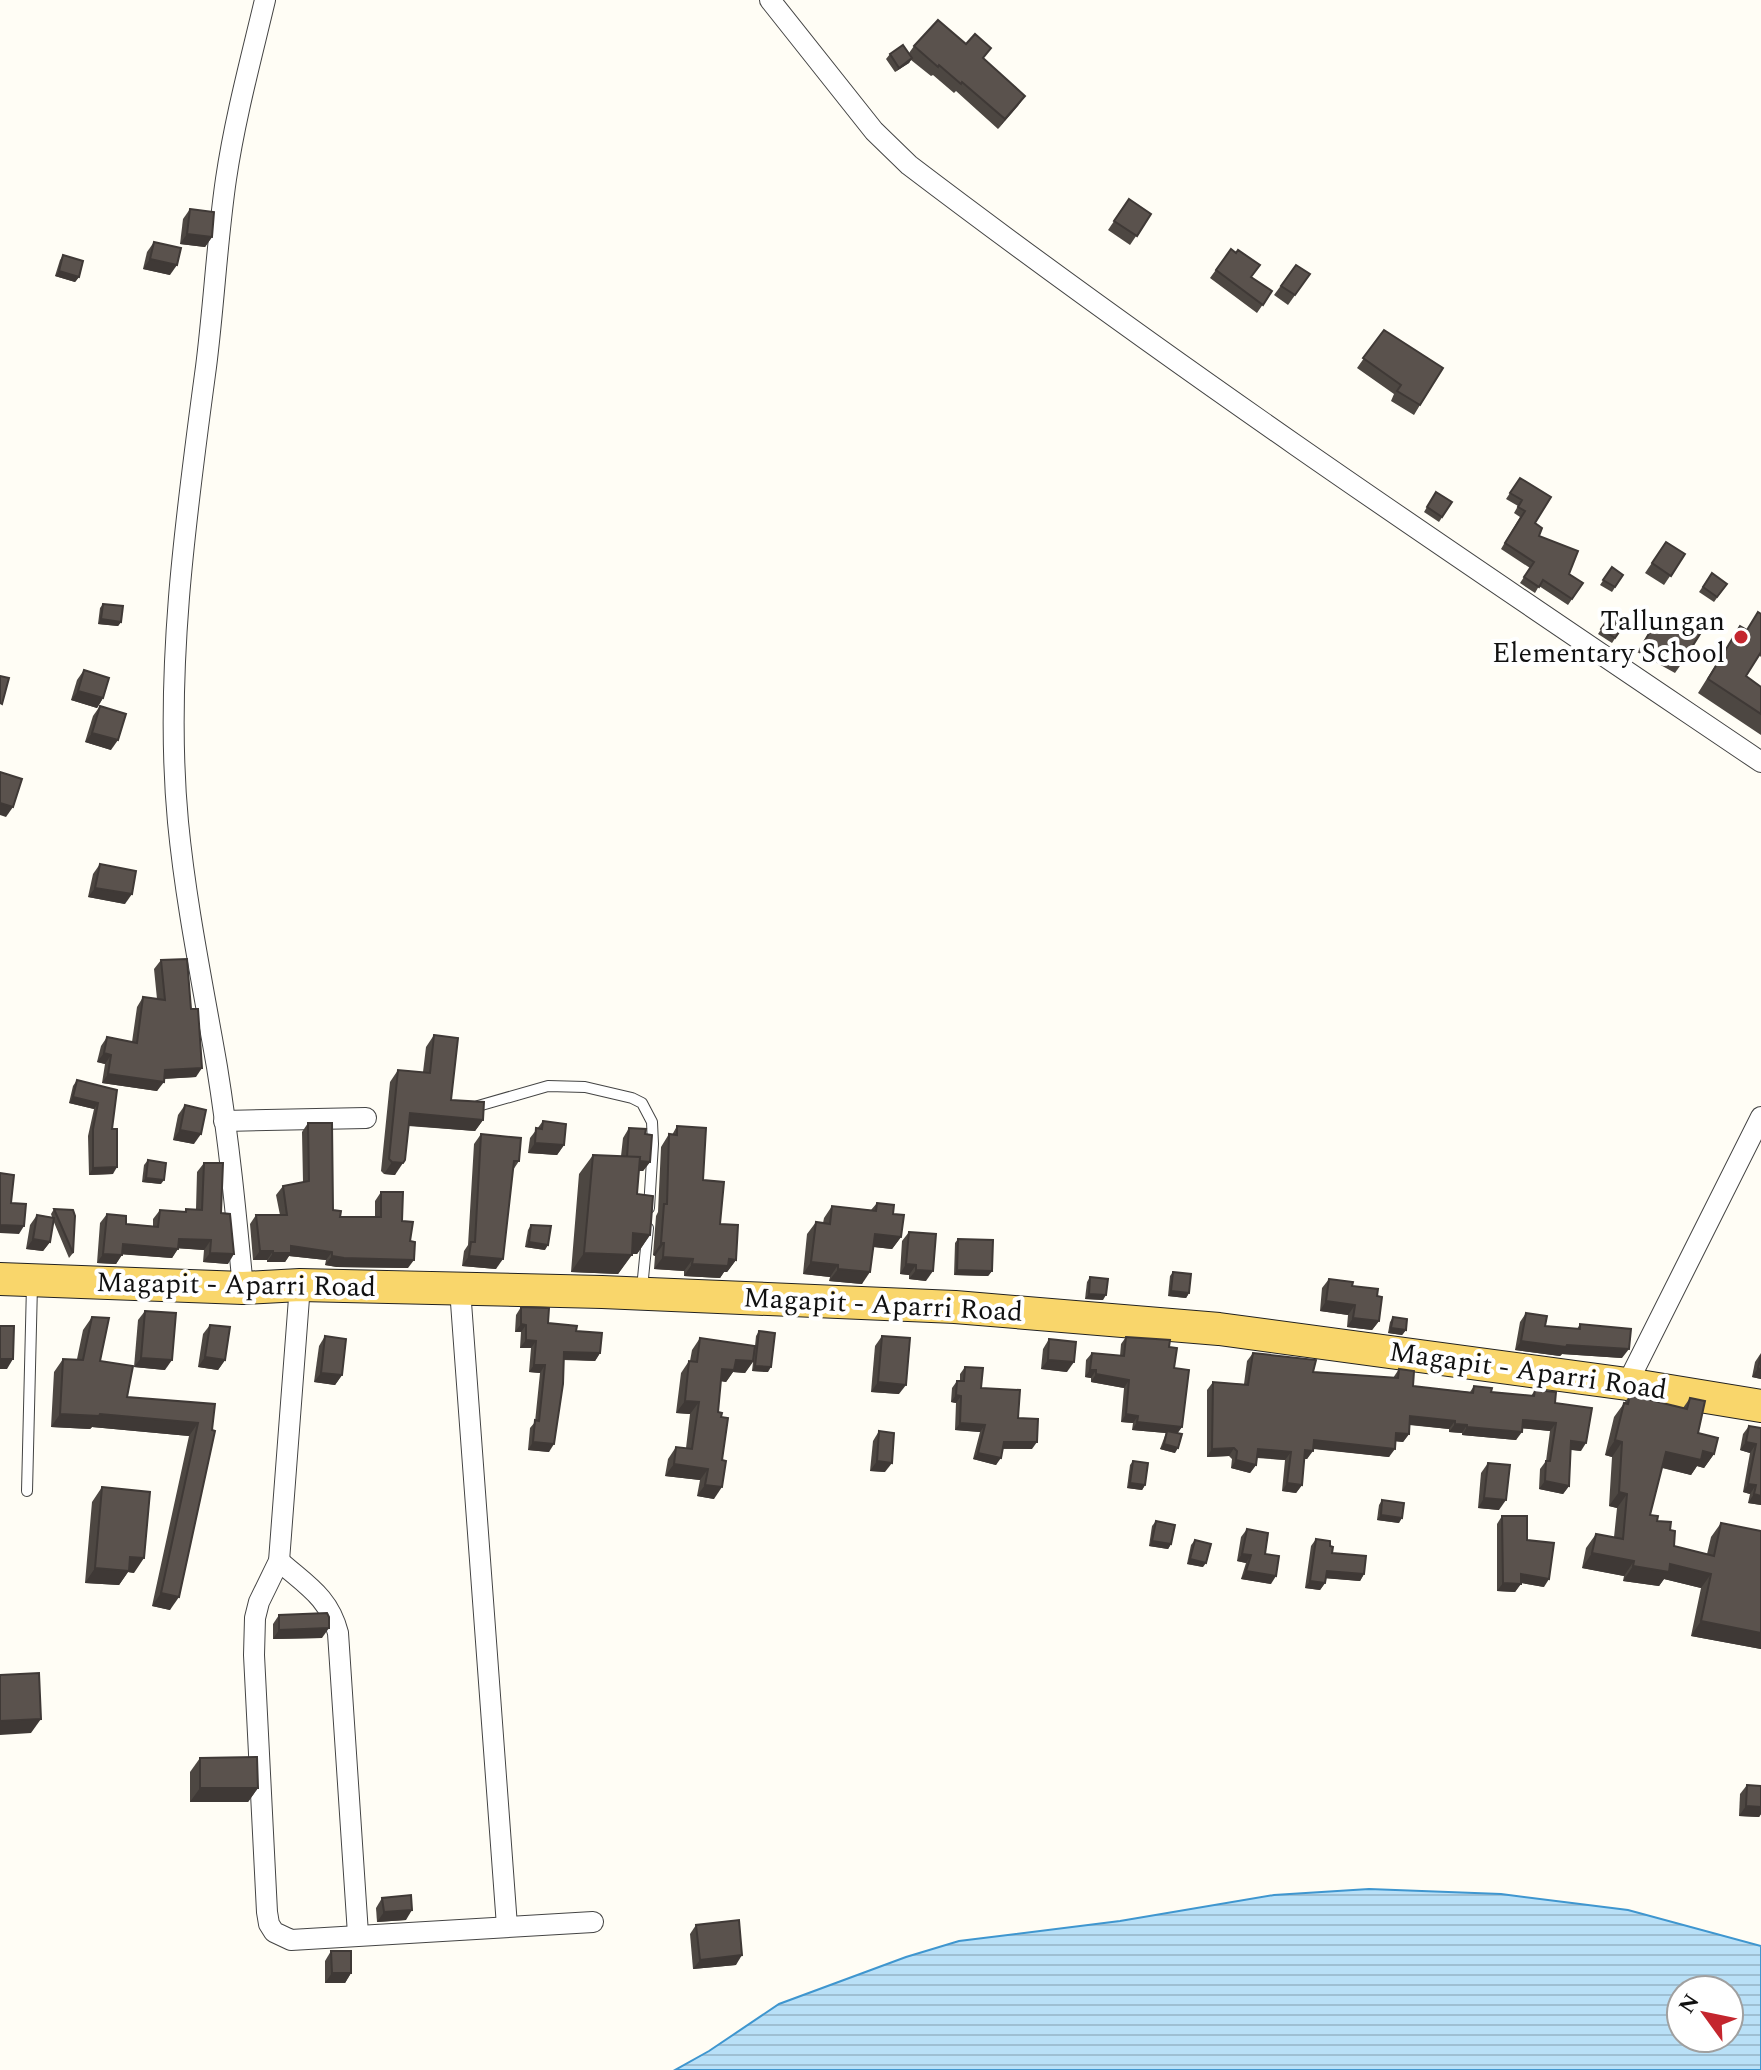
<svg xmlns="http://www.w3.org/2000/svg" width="1761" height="2070" viewBox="0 0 1761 2070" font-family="Spectral,serif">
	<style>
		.water { fill: url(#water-rules); stroke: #3f96cf; stroke-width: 2; fill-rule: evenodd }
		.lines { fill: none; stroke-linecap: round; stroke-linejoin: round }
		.lane-casing { stroke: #444; stroke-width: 12 }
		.street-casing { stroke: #444; stroke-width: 22 }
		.primary-casing { stroke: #222; stroke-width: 34 }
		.lane { stroke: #fff; stroke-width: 10 }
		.street { stroke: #fff; stroke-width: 20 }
		.primary { stroke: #f9d66b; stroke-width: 32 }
		.wall { fill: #4d4742 }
		.shaded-wall { fill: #3f3936 }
		.building { fill: #5a524d; stroke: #3f3936; stroke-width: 2 }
		.poi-dot { fill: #c4262e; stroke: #fff; stroke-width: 3 }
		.labels { text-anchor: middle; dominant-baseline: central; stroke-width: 8; stroke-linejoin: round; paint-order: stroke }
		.poi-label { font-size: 28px; fill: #111; stroke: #fff; text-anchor: end }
		.street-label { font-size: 28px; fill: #111; stroke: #fff }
	</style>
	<defs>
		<pattern id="water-rules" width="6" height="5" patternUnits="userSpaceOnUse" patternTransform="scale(2)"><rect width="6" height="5" fill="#b9e0f7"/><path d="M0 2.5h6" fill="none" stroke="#9ebfd3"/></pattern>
	</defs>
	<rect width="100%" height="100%" fill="#fffdf5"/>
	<path class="water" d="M 1369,1889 L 1501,1894 L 1628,1910 L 1761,1946 L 1761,2070 L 675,2070 L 709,2051 L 779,2004 L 906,1957 L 959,1941 L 1120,1921 L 1274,1895 ZM 1681,1990 L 1729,1990 L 1729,2038 L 1681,2038 Z"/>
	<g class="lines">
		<defs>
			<g id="lane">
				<path d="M 478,1106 L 548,1086 L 585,1087 L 632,1098 L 642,1103 L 652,1122 L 653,1144 L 649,1208"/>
				<path d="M 642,1288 L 648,1228"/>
				<path d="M 27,1491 L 32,1285"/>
			</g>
			<g id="street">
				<path d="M 770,0 L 874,131 L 909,165 C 1185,375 1474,568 1761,762"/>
				<path d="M 224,1121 L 366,1118"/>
				<path d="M 300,1285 L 279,1561 L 259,1602 L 255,1618 L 254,1655 L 267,1912 L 269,1924 L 274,1932 L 291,1940 L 593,1922"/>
				<path d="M 243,1288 C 236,1214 229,1141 217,1067 C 203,986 186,905 178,822 C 164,673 186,515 206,367 C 214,304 217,241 226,179 C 235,118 251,59 265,0"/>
				<path d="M 460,1289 L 507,1926"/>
				<path d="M 1627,1384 L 1761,1117"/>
				<path d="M 279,1561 C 306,1585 329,1597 338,1633 L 358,1934"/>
			</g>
			<path id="primary" d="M 0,1279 L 243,1288 L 300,1285 L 602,1292 L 955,1307 L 1219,1329 L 1627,1384 L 1761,1406"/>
		</defs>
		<use href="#lane" class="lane-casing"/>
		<use href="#street" class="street-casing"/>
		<use href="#primary" class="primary-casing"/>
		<use href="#lane" class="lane"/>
		<use href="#street" class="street"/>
		<use href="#primary" class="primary"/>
	</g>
	<g class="wall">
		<path d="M 914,46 L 984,59 L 1025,96 L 998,129 L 956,91 L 954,93 L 933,75 L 931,76 L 911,60 L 909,63 L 895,72 L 886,59 L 890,54 L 909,53 Z"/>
		<path d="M 1129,199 L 1151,214 L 1130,245 L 1108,230 Z"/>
		<path d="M 190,209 L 212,237 L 205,247 L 180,244 L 183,219 Z"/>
		<path d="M 154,242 L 170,275 L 143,269 L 147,252 Z"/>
		<path d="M 1231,249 L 1251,277 L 1272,291 L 1257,313 L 1210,278 Z"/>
		<path d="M 63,255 L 79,277 L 75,282 L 55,276 L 60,260 Z"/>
		<path d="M 1296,265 L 1310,274 L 1288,305 L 1274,295 Z"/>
		<path d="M 1384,330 L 1420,405 L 1414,415 L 1391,401 L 1394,394 L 1357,368 Z"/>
		<path d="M 1520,478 L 1539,536 L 1569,574 L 1583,583 L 1568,605 L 1539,586 L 1535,593 L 1520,583 L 1530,568 L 1501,549 L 1520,517 L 1514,513 L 1518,506 L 1506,499 Z"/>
		<path d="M 1436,492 L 1452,502 L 1439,522 L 1424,512 Z"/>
		<path d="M 1666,542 L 1685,554 L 1664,585 L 1645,573 Z"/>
		<path d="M 1612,567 L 1623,575 L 1612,592 L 1600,585 Z"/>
		<path d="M 1712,573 L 1727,584 L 1714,602 L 1699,592 Z"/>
		<path d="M 103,604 L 121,622 L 118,626 L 98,624 L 100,608 Z"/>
		<path d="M 1761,614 L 1761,657 L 1759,655 L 1746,676 L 1761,687 L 1761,735 L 1698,693 L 1740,626 L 1746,630 Z"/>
		<path d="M 1610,616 L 1624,625 L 1612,643 L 1598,634 Z"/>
		<path d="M 1658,618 L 1682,663 L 1675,673 L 1637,652 Z"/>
		<path d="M 84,670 L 103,698 L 97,708 L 71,700 L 77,680 Z"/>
		<path d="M 100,706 L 111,750 L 85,742 L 93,716 Z"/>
		<path d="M 100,864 L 125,904 L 88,897 L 93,874 Z"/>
		<path d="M 161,960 L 196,1077 L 164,1079 L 157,1091 L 102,1083 L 105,1064 L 97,1062 L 101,1046 L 107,1037 L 132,1042 L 137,1007 L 143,997 L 157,999 L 154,969 Z"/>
		<path d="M 434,1035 L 451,1100 L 483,1120 L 475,1131 L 408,1126 L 395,1175 L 384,1174 L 381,1171 L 390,1082 L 398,1070 L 423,1072 L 426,1047 Z"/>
		<path d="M 77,1080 L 117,1090 L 112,1129 L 113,1174 L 89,1175 L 88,1136 L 94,1109 L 69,1103 L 73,1086 Z"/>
		<path d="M 185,1105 L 194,1144 L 173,1140 L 178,1115 Z"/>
		<path d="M 543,1121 L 564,1145 L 557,1155 L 528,1153 L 530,1138 Z"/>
		<path d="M 308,1123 L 333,1210 L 340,1217 L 375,1217 L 375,1201 L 381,1192 L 402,1221 L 408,1268 L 337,1267 L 325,1265 L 326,1260 L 289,1256 L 285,1262 L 267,1262 L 267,1260 L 253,1260 L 250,1224 L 256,1215 L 280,1215 L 276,1195 L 283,1186 L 303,1182 L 302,1132 Z"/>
		<path d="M 677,1126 L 703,1180 L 736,1260 L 727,1272 L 724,1272 L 720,1278 L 684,1276 L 684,1271 L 654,1269 L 655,1256 L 653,1255 L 656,1216 L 658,1212 L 661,1147 L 669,1134 L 672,1135 Z"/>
		<path d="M 629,1128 L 645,1134 L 650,1162 L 643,1171 L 639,1171 L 637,1194 L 650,1235 L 637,1254 L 632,1254 L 618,1274 L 571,1272 L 579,1174 L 593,1155 L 621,1156 L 623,1138 Z"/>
		<path d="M 481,1134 L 519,1161 L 513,1170 L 496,1269 L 462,1266 L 464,1251 L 468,1245 L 474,1144 Z"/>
		<path d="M 148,1160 L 161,1184 L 142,1182 L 144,1165 Z"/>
		<path d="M 204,1163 L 221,1213 L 228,1264 L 203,1262 L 204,1250 L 178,1248 L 172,1258 L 122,1254 L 116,1264 L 97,1263 L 100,1223 L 107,1214 L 126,1224 L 153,1226 L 153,1219 L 160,1210 L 184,1212 L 186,1209 L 196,1209 L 197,1172 Z"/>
		<path d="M 877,1203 L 893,1214 L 901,1237 L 892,1249 L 873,1247 L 862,1284 L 829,1281 L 830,1277 L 803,1274 L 807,1234 L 816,1222 L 823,1223 L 824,1218 L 832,1206 L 871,1210 Z"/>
		<path d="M 54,1209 L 73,1253 L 69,1258 L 53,1220 L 50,1242 L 43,1251 L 26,1249 L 30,1225 L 37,1215 L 52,1217 L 51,1214 Z"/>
		<path d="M 531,1225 L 545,1250 L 525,1247 L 528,1230 Z"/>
		<path d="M 909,1232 L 926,1281 L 909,1279 L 909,1275 L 900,1274 L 902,1241 Z"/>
		<path d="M 958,1239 L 992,1271 L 988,1276 L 954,1275 L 955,1243 Z"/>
		<path d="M 1173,1272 L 1189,1293 L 1186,1298 L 1168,1296 L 1170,1276 Z"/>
		<path d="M 1090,1277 L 1103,1300 L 1085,1299 L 1087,1282 Z"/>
		<path d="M 1329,1279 L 1352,1286 L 1377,1296 L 1379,1321 L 1372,1330 L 1347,1327 L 1348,1315 L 1320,1311 L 1322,1288 Z"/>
		<path d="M 521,1307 L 548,1323 L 576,1331 L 600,1353 L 595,1361 L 563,1360 L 549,1452 L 528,1450 L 530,1428 L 535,1422 L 540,1373 L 529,1372 L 531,1348 L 520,1348 L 521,1332 L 515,1332 L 516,1315 Z"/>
		<path d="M 145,1311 L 165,1370 L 134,1367 L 138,1320 Z"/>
		<path d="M 1526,1313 L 1545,1326 L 1577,1329 L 1580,1324 L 1622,1358 L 1562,1354 L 1560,1356 L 1515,1350 L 1520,1322 Z"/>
		<path d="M 92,1317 L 100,1361 L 127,1397 L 215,1404 L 170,1610 L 152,1606 L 189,1436 L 92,1427 L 90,1429 L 51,1427 L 54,1372 L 63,1359 L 77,1359 L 83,1330 Z"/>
		<path d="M 1393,1317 L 1406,1330 L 1402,1335 L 1388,1333 L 1390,1322 Z"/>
		<path d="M 210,1325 L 225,1360 L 218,1370 L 198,1367 L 203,1334 Z"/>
		<path d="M 759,1331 L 768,1372 L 752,1371 L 753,1362 L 745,1373 L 733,1372 L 726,1382 L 721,1381 L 718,1412 L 714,1499 L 697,1496 L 700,1480 L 665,1476 L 668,1459 L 676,1447 L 686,1448 L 690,1414 L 676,1413 L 681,1373 L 689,1361 L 690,1361 L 692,1350 L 700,1338 L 755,1346 L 756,1336 Z"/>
		<path d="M 325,1336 L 342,1375 L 335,1385 L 314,1382 L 319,1346 Z"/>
		<path d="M 882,1336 L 899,1394 L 871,1392 L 875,1346 Z"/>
		<path d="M 1126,1337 L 1169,1347 L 1174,1368 L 1182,1427 L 1177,1433 L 1175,1453 L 1160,1449 L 1166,1433 L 1132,1430 L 1133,1423 L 1121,1422 L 1124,1388 L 1091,1382 L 1091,1378 L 1085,1377 L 1086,1360 L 1092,1353 L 1120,1356 L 1121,1344 Z"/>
		<path d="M 1049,1339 L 1067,1372 L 1041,1369 L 1043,1349 Z"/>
		<path d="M 1253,1353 L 1313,1372 L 1393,1378 L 1399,1369 L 1413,1386 L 1470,1392 L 1474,1386 L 1491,1392 L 1531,1396 L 1535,1390 L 1555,1403 L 1581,1451 L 1571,1450 L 1569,1486 L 1563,1494 L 1539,1489 L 1540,1469 L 1546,1461 L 1550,1431 L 1522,1428 L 1516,1440 L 1462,1435 L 1462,1433 L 1449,1432 L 1449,1429 L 1409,1425 L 1409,1434 L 1403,1442 L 1396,1441 L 1389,1457 L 1313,1449 L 1307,1459 L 1304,1459 L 1302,1485 L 1296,1493 L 1282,1491 L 1285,1460 L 1257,1458 L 1256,1465 L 1250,1473 L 1231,1468 L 1232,1459 L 1229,1456 L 1207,1457 L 1207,1390 L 1213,1382 L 1244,1384 L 1247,1361 Z"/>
		<path d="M 1761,1353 L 1761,1379 L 1752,1377 L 1755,1362 Z"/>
		<path d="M 965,1367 L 981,1388 L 1018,1418 L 1032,1449 L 1003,1449 L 996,1465 L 973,1459 L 980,1432 L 955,1430 L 956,1403 L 951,1402 L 952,1388 L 957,1381 L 960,1381 L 960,1374 Z"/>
		<path d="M 1630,1395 L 1683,1408 L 1690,1398 L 1698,1433 L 1714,1454 L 1704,1468 L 1697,1466 L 1691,1475 L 1662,1468 L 1650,1515 L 1670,1530 L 1674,1546 L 1707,1554 L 1711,1537 L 1721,1523 L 1761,1531 L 1761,1649 L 1691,1636 L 1701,1588 L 1664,1579 L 1659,1586 L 1623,1581 L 1624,1576 L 1582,1568 L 1586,1548 L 1596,1534 L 1614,1537 L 1617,1508 L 1609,1506 L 1612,1457 L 1605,1455 L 1614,1417 Z"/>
		<path d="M 1749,1426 L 1761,1428 L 1761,1505 L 1748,1503 L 1750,1494 L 1743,1492 L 1750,1453 L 1740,1450 L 1743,1434 Z"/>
		<path d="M 879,1431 L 885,1472 L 870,1471 L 873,1441 Z"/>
		<path d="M 1133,1461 L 1145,1485 L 1142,1490 L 1127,1488 L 1130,1465 Z"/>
		<path d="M 1488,1463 L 1499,1510 L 1478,1508 L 1481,1473 Z"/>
		<path d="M 102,1487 L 134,1573 L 128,1572 L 119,1585 L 85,1583 L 92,1502 Z"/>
		<path d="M 1382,1500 L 1399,1523 L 1377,1520 L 1379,1505 Z"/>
		<path d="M 1502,1516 L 1527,1540 L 1544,1587 L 1521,1583 L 1515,1592 L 1497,1591 L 1497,1524 Z"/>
		<path d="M 1156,1521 L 1171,1544 L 1168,1549 L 1149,1546 L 1152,1526 Z"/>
		<path d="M 1247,1529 L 1265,1554 L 1271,1584 L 1241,1579 L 1246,1563 L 1237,1561 L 1241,1537 Z"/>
		<path d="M 1316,1539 L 1330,1546 L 1332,1553 L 1364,1574 L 1360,1581 L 1326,1578 L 1325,1583 L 1320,1590 L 1305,1588 L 1311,1546 Z"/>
		<path d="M 1195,1540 L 1203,1567 L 1187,1564 L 1191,1545 Z"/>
		<path d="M 279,1615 L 322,1638 L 273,1639 L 273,1624 Z"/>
		<path d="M 200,1758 L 258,1788 L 248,1802 L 190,1802 L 190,1772 Z"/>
		<path d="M 1747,1785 L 1761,1786 L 1761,1814 L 1759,1817 L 1739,1816 L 1740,1794 Z"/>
		<path d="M 382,1898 L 406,1920 L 377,1922 L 376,1908 Z"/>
		<path d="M 696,1925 L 736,1965 L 693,1969 L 690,1934 Z"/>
		<path d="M 331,1951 L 351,1973 L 345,1983 L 325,1983 L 325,1961 Z"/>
	</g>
	<g class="shaded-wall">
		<path d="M 912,58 L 909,63 L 895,72 L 899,68 Z"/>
		<path d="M 1025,96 L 1018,106 L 998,129 L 1005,119 Z"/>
		<path d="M 187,234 L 212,237 L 205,247 L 180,244 Z"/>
		<path d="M 150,259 L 177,265 L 170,275 L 143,269 Z"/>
		<path d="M 59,271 L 79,277 L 75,282 L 55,276 Z"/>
		<path d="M 101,619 L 121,622 L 118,626 L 98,624 Z"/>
		<path d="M 78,691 L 103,698 L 97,708 L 71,700 Z"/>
		<path d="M 92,733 L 118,740 L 111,750 L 85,742 Z"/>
		<path d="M 0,803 L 13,807 L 6,817 L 0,815 Z"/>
		<path d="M 95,888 L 132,894 L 125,904 L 88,897 Z"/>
		<path d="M 104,1053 L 111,1055 L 105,1064 L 97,1062 Z"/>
		<path d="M 202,1068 L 196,1077 L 159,1079 L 165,1070 Z"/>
		<path d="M 108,1074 L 164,1082 L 157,1091 L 102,1083 Z"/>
		<path d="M 73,1097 L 98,1103 L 94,1109 L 69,1103 Z"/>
		<path d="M 410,1113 L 483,1120 L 475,1131 L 402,1125 Z"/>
		<path d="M 180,1130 L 201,1134 L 194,1144 L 173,1140 Z"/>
		<path d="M 535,1143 L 564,1145 L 557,1155 L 528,1153 Z"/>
		<path d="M 627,1160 L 650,1162 L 643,1171 L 620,1169 Z"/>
		<path d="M 392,1162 L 403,1163 L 395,1175 L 384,1174 Z"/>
		<path d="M 117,1167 L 113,1174 L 89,1175 L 93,1168 Z"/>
		<path d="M 146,1178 L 164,1180 L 161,1184 L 142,1182 Z"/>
		<path d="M 0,1225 L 24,1226 L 19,1234 L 0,1233 Z"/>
		<path d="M 633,1233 L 650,1235 L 637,1254 L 620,1253 Z"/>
		<path d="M 875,1234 L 901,1237 L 892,1249 L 866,1246 Z"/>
		<path d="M 33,1239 L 50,1242 L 43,1251 L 26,1249 Z"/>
		<path d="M 179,1239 L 211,1240 L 204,1250 L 173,1248 Z"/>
		<path d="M 529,1242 L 548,1245 L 545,1250 L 525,1247 Z"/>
		<path d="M 661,1243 L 664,1243 L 655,1256 L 653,1255 Z"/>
		<path d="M 123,1244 L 178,1249 L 172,1258 L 117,1254 Z"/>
		<path d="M 291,1246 L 332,1252 L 326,1260 L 289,1256 L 285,1262 L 267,1262 L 273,1253 Z"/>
		<path d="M 260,1251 L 273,1251 L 267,1260 L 253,1260 Z"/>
		<path d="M 210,1253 L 234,1254 L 228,1264 L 203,1262 Z"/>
		<path d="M 584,1253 L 632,1255 L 618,1274 L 571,1272 Z"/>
		<path d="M 103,1254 L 122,1255 L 116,1264 L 97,1263 Z"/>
		<path d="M 332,1256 L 414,1260 L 408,1268 L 337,1267 L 325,1265 Z"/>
		<path d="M 469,1256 L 503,1259 L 496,1269 L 462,1266 Z"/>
		<path d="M 663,1257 L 693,1259 L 684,1271 L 654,1269 Z"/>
		<path d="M 729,1259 L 736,1260 L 727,1272 L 724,1272 L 720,1278 L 684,1276 L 692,1264 Z"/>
		<path d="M 811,1262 L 838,1265 L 830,1277 L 803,1274 Z"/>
		<path d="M 906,1264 L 916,1265 L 909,1275 L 900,1274 Z"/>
		<path d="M 838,1269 L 870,1272 L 862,1284 L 829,1281 Z"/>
		<path d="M 916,1270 L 933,1271 L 926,1281 L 909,1279 Z"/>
		<path d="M 957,1270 L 992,1271 L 988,1276 L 954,1275 Z"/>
		<path d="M 1171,1291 L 1189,1293 L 1186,1298 L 1168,1296 Z"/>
		<path d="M 1089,1294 L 1106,1295 L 1103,1300 L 1085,1299 Z"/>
		<path d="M 1326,1301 L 1355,1305 L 1348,1315 L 1320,1311 Z"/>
		<path d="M 1353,1318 L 1379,1321 L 1372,1330 L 1347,1327 Z"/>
		<path d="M 521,1324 L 526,1325 L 521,1332 L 515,1332 Z"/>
		<path d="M 1391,1328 L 1406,1330 L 1402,1335 L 1388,1333 Z"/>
		<path d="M 526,1340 L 536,1341 L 531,1348 L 520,1348 Z"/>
		<path d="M 1521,1341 L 1629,1349 L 1622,1358 L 1562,1354 L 1560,1356 L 1515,1350 Z"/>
		<path d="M 564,1352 L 600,1353 L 595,1361 L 558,1359 Z"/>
		<path d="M 205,1357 L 225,1360 L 218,1370 L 198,1367 Z"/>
		<path d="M 141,1358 L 172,1360 L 165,1370 L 134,1367 Z"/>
		<path d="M 0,1359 L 13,1359 L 7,1369 L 0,1369 Z"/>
		<path d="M 736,1360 L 753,1361 L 745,1373 L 733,1372 L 726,1382 L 714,1380 L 722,1369 Z"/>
		<path d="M 1048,1360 L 1074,1362 L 1067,1372 L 1041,1369 Z"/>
		<path d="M 534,1365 L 545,1365 L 540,1373 L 529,1372 Z"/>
		<path d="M 755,1366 L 771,1367 L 768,1372 L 752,1371 Z"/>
		<path d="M 1758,1368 L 1761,1369 L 1761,1379 L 1752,1377 Z"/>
		<path d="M 1090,1370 L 1096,1370 L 1091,1378 L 1085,1377 Z"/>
		<path d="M 321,1373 L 342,1375 L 335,1385 L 314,1382 Z"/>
		<path d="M 1096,1374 L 1129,1380 L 1124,1388 L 1091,1382 Z"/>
		<path d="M 878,1382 L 906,1385 L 899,1394 L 871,1392 Z"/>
		<path d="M 956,1395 L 961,1396 L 956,1403 L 951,1402 Z"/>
		<path d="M 685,1401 L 699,1402 L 690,1414 L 676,1413 Z"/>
		<path d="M 60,1414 L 100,1414 L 198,1423 L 189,1436 L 92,1427 L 90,1429 L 51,1427 Z"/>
		<path d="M 1126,1414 L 1138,1416 L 1133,1423 L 1121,1422 Z"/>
		<path d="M 1410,1416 L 1455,1421 L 1449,1429 L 1404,1424 Z"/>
		<path d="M 1523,1420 L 1556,1423 L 1550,1431 L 1518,1428 Z"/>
		<path d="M 1137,1422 L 1182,1427 L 1177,1434 L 1167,1431 L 1166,1433 L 1132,1430 Z"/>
		<path d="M 960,1423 L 985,1425 L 980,1432 L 955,1430 Z"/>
		<path d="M 1455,1424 L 1467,1425 L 1462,1433 L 1449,1432 Z"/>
		<path d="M 1467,1427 L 1522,1432 L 1516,1440 L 1462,1435 Z"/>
		<path d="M 1396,1433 L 1409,1434 L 1403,1442 L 1391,1441 Z"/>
		<path d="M 1314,1440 L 1395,1449 L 1389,1457 L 1308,1448 Z"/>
		<path d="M 1615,1440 L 1622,1442 L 1612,1457 L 1605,1455 Z"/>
		<path d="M 1571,1441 L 1586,1443 L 1581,1451 L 1566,1449 Z"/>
		<path d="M 533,1442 L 554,1444 L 549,1452 L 528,1450 Z"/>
		<path d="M 1004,1442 L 1037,1442 L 1032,1449 L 999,1448 Z"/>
		<path d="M 1746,1442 L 1756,1444 L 1750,1453 L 1740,1450 Z"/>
		<path d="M 1164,1444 L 1178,1448 L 1175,1453 L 1160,1449 Z"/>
		<path d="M 1234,1448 L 1229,1456 L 1207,1457 L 1212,1449 Z"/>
		<path d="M 1258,1449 L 1291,1452 L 1285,1460 L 1252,1457 Z"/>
		<path d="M 1305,1450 L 1313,1451 L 1307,1459 L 1299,1458 Z"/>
		<path d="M 1703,1451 L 1714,1454 L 1704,1468 L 1697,1466 L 1691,1475 L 1656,1466 L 1666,1452 Z"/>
		<path d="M 978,1453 L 1001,1458 L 996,1465 L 973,1459 Z"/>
		<path d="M 1236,1460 L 1256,1465 L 1250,1473 L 1231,1468 Z"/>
		<path d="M 877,1461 L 892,1463 L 885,1472 L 870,1471 Z"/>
		<path d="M 674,1464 L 708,1469 L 700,1480 L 665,1476 Z"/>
		<path d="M 1545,1481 L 1569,1486 L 1563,1494 L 1539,1489 Z"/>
		<path d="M 1130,1483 L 1145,1485 L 1142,1490 L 1127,1488 Z"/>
		<path d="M 1287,1483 L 1302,1485 L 1296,1493 L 1282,1491 Z"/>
		<path d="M 1748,1484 L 1756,1485 L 1750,1494 L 1743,1492 Z"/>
		<path d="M 705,1485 L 722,1487 L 714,1499 L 697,1496 Z"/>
		<path d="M 1619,1492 L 1627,1494 L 1617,1508 L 1609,1506 Z"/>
		<path d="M 1754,1494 L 1761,1496 L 1761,1505 L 1748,1503 Z"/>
		<path d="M 1484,1498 L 1506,1500 L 1499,1510 L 1478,1508 Z"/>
		<path d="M 1381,1515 L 1402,1518 L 1399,1523 L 1377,1520 Z"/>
		<path d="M 1152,1541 L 1171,1544 L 1168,1549 L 1149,1546 Z"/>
		<path d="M 1592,1553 L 1634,1561 L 1624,1576 L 1582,1568 Z"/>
		<path d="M 1242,1554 L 1251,1555 L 1246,1563 L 1237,1561 Z"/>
		<path d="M 130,1557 L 144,1558 L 134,1573 L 128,1572 L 119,1585 L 85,1583 L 95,1568 Z"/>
		<path d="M 1190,1559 L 1206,1563 L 1203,1567 L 1187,1564 Z"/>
		<path d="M 1670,1564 L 1711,1574 L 1701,1588 L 1664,1579 L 1659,1586 L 1623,1581 L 1633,1566 Z"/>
		<path d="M 1246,1571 L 1276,1576 L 1271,1584 L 1241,1579 Z"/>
		<path d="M 1327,1571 L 1364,1574 L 1360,1581 L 1322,1578 Z"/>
		<path d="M 1521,1574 L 1549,1579 L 1544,1587 L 1516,1582 Z"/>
		<path d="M 1310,1581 L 1325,1583 L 1320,1590 L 1305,1588 Z"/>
		<path d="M 1503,1583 L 1521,1584 L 1515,1592 L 1497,1591 Z"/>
		<path d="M 161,1593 L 179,1597 L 170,1610 L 152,1606 Z"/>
		<path d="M 1701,1621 L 1761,1633 L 1761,1649 L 1691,1636 Z"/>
		<path d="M 329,1628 L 322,1638 L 273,1639 L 279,1630 Z"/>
		<path d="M 41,1719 L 31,1733 L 0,1735 L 0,1721 Z"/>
		<path d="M 200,1788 L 258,1788 L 248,1802 L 190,1802 Z"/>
		<path d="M 1746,1806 L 1761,1807 L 1761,1814 L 1759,1817 L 1739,1816 Z"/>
		<path d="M 412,1910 L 406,1920 L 377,1922 L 384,1912 Z"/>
		<path d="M 742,1955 L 736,1965 L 693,1969 L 700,1960 Z"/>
		<path d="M 332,1973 L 351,1973 L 345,1983 L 325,1983 Z"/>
	</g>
	<g class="building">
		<path d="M 938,20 L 966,44 L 975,34 L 991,48 L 983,58 L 1025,96 L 1005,119 L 962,82 L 961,84 L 939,65 L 938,67 L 914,46 Z"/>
		<path d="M 903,45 L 912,58 L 899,68 L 890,54 Z"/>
		<path d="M 1129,199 L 1151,214 L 1137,236 L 1114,221 Z"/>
		<path d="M 190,209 L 214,212 L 212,237 L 187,234 Z"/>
		<path d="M 154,242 L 181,248 L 177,265 L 150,259 Z"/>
		<path d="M 1231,249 L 1236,253 L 1238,250 L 1260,265 L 1251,277 L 1272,291 L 1263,305 L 1216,270 Z"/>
		<path d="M 63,255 L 83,261 L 79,277 L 59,271 Z"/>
		<path d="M 1296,265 L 1310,274 L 1295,295 L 1281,286 Z"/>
		<path d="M 1384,330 L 1443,368 L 1420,405 L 1397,391 L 1401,385 L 1363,358 Z"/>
		<path d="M 1520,478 L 1551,497 L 1535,523 L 1542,528 L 1539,536 L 1578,551 L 1569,574 L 1583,583 L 1572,599 L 1543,580 L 1539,587 L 1524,577 L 1534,562 L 1505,543 L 1525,511 L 1518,507 L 1522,500 L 1510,493 Z"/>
		<path d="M 1436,492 L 1452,502 L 1442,517 L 1427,507 Z"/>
		<path d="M 1666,542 L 1685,554 L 1671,576 L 1652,563 Z"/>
		<path d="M 1612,567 L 1623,575 L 1615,587 L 1603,580 Z"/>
		<path d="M 1712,573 L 1727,584 L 1717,597 L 1703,587 Z"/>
		<path d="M 103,604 L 123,606 L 121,622 L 101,619 Z"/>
		<path d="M 1758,612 L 1761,614 L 1761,652 L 1746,676 L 1761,687 L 1761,714 L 1708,679 L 1740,626 L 1747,630 Z"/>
		<path d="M 1688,615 L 1705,626 L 1682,663 L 1644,642 L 1658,618 L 1678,631 Z"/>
		<path d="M 1610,616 L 1624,625 L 1615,638 L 1601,629 Z"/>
		<path d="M 84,670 L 109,678 L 103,698 L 78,691 Z"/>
		<path d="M 0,676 L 9,678 L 2,704 L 0,703 Z"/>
		<path d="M 100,706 L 126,714 L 118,740 L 92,733 Z"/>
		<path d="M 0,772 L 22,779 L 13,807 L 0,803 Z"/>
		<path d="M 100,864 L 136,871 L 132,894 L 95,888 Z"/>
		<path d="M 187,959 L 191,1009 L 198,1009 L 202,1068 L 165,1070 L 164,1082 L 108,1074 L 111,1055 L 104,1053 L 107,1037 L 137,1043 L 143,997 L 165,1000 L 161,960 Z"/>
		<path d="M 434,1035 L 458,1038 L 451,1100 L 484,1102 L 483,1120 L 410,1113 L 405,1160 L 403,1163 L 392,1162 L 389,1159 L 398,1070 L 430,1073 Z"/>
		<path d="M 77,1080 L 117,1090 L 112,1129 L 117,1129 L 117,1167 L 93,1168 L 93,1129 L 98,1103 L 73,1097 Z"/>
		<path d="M 185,1105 L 206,1110 L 201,1134 L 180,1130 Z"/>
		<path d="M 543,1121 L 566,1124 L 564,1145 L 535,1143 L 536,1128 L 542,1129 Z"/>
		<path d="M 308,1123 L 332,1123 L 333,1210 L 341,1211 L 340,1217 L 381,1217 L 381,1192 L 403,1192 L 402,1221 L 413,1222 L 410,1241 L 415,1242 L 414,1260 L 344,1258 L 332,1256 L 332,1252 L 291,1246 L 291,1253 L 273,1253 L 273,1251 L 260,1251 L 256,1215 L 287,1215 L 283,1186 L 309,1181 Z"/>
		<path d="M 677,1126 L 706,1128 L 703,1180 L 724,1182 L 720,1224 L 738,1225 L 736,1260 L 729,1259 L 728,1266 L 692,1264 L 693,1259 L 663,1257 L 664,1243 L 661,1243 L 664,1204 L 667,1204 L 669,1134 L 677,1135 Z"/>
		<path d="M 629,1128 L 646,1129 L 645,1134 L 652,1135 L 650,1162 L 639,1161 L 640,1157 L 627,1157 Z"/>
		<path d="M 481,1134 L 521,1138 L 519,1161 L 514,1161 L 503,1259 L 469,1256 L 471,1242 L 475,1242 Z"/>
		<path d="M 593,1155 L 640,1157 L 637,1194 L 653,1196 L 650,1235 L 633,1233 L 632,1255 L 584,1253 Z"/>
		<path d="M 148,1160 L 166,1163 L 164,1180 L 146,1178 Z"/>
		<path d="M 204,1163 L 223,1163 L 221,1213 L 230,1214 L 234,1254 L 210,1253 L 211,1240 L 179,1239 L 178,1249 L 123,1244 L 122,1255 L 103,1254 L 107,1214 L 126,1216 L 126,1224 L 158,1227 L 160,1210 L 186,1212 L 186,1209 L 202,1210 Z"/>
		<path d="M 0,1173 L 14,1175 L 11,1203 L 26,1204 L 24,1226 L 0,1225 Z"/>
		<path d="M 877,1203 L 894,1205 L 893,1214 L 904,1215 L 901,1237 L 875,1234 L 870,1272 L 838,1269 L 838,1265 L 811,1262 L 816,1222 L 830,1224 L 832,1206 L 876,1211 Z"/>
		<path d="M 54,1209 L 73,1210 L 75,1216 L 73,1253 Z"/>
		<path d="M 37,1215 L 54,1218 L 50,1242 L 33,1239 Z"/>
		<path d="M 531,1225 L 551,1226 L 548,1245 L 529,1242 Z"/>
		<path d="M 909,1232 L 936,1234 L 933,1271 L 916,1270 L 916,1265 L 906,1264 Z"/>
		<path d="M 958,1239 L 993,1240 L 992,1271 L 957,1270 Z"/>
		<path d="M 1173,1272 L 1191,1274 L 1189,1293 L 1171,1291 Z"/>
		<path d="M 1090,1277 L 1108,1279 L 1106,1295 L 1089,1294 Z"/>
		<path d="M 1329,1279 L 1353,1282 L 1352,1286 L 1378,1289 L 1377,1296 L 1382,1297 L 1379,1321 L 1353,1318 L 1355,1305 L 1326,1301 Z"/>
		<path d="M 521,1307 L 549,1308 L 548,1323 L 577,1326 L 576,1331 L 602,1333 L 600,1353 L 564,1352 L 563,1384 L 554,1444 L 533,1442 L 535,1420 L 539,1421 L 545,1365 L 534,1365 L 536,1341 L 526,1340 L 526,1325 L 521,1324 Z"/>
		<path d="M 145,1311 L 176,1313 L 172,1360 L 141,1358 Z"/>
		<path d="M 1526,1313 L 1547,1316 L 1545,1326 L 1580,1329 L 1580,1324 L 1631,1329 L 1629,1349 L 1567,1345 L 1566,1347 L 1521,1341 Z"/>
		<path d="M 92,1317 L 109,1318 L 100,1361 L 133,1366 L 127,1397 L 215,1404 L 212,1430 L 215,1431 L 179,1597 L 161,1593 L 198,1423 L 100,1414 L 99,1416 L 60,1414 L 63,1359 L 83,1360 Z"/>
		<path d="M 1393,1317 L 1407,1319 L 1406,1330 L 1391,1328 Z"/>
		<path d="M 210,1325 L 230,1327 L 225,1360 L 205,1357 Z"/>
		<path d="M 0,1326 L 14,1326 L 13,1359 L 0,1359 Z"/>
		<path d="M 759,1331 L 775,1333 L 771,1367 L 755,1366 Z"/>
		<path d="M 325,1336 L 346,1339 L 342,1375 L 321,1373 Z"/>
		<path d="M 882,1336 L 910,1338 L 906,1385 L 878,1382 Z"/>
		<path d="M 1126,1337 L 1170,1340 L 1169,1347 L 1177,1348 L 1174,1368 L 1189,1370 L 1182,1427 L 1137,1422 L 1138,1416 L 1126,1414 L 1129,1380 L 1096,1374 L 1096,1370 L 1090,1370 L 1092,1353 L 1124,1356 Z"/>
		<path d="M 700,1338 L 755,1346 L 753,1361 L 736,1360 L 734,1370 L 722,1369 L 718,1412 L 722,1413 L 721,1417 L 728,1418 L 722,1460 L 726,1461 L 722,1487 L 705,1485 L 708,1469 L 674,1464 L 676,1447 L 692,1449 L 699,1402 L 685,1401 L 689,1361 L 697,1362 Z"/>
		<path d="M 1049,1339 L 1076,1342 L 1074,1362 L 1048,1360 Z"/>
		<path d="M 1253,1353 L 1316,1360 L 1313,1372 L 1398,1378 L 1399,1369 L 1414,1371 L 1413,1386 L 1473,1393 L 1474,1386 L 1492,1388 L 1491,1392 L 1534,1396 L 1535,1390 L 1556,1392 L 1555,1403 L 1592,1408 L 1586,1443 L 1571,1441 L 1569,1486 L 1545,1481 L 1546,1461 L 1550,1461 L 1556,1423 L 1523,1420 L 1522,1432 L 1467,1427 L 1467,1425 L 1455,1424 L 1455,1421 L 1410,1416 L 1409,1434 L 1396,1433 L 1395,1449 L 1314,1440 L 1313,1451 L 1305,1450 L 1302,1485 L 1287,1483 L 1291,1452 L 1258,1449 L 1256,1465 L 1236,1460 L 1237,1451 L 1234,1448 L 1212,1449 L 1213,1382 L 1248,1385 Z"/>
		<path d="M 1761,1355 L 1761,1369 L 1758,1368 Z"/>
		<path d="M 965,1367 L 983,1368 L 981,1388 L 1020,1390 L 1018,1418 L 1038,1419 L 1037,1442 L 1004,1442 L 1001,1458 L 978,1453 L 985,1425 L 960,1423 L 961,1396 L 956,1395 L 957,1381 L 964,1381 Z"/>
		<path d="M 1630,1395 L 1687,1409 L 1690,1398 L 1705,1401 L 1698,1433 L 1718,1438 L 1714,1454 L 1703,1451 L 1701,1460 L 1666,1452 L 1650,1515 L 1658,1516 L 1657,1521 L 1671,1522 L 1670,1530 L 1675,1531 L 1674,1546 L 1714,1556 L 1721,1523 L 1761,1531 L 1761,1633 L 1701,1621 L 1711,1574 L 1670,1564 L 1669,1572 L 1633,1566 L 1634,1561 L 1592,1553 L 1596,1534 L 1623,1539 L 1627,1494 L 1619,1492 L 1622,1442 L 1615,1440 L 1624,1403 L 1628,1404 Z"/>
		<path d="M 1749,1426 L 1761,1428 L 1761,1496 L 1754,1494 L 1756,1485 L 1748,1484 L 1756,1444 L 1746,1442 Z"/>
		<path d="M 879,1431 L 894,1433 L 892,1463 L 877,1461 Z"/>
		<path d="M 1167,1431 L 1182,1434 L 1178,1448 L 1164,1444 Z"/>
		<path d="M 1133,1461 L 1148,1463 L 1145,1485 L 1130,1483 Z"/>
		<path d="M 1488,1463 L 1510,1465 L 1506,1500 L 1484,1498 Z"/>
		<path d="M 102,1487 L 150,1492 L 144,1558 L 130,1557 L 129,1571 L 95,1568 Z"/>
		<path d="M 1382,1500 L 1404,1503 L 1402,1518 L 1381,1515 Z"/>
		<path d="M 1502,1516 L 1527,1516 L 1527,1540 L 1554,1543 L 1549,1579 L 1521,1574 L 1521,1584 L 1503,1583 Z"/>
		<path d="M 1156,1521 L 1175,1525 L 1171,1544 L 1152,1541 Z"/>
		<path d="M 1247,1529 L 1268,1533 L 1265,1554 L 1279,1556 L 1276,1576 L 1246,1571 L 1251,1555 L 1242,1554 Z"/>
		<path d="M 1316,1539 L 1330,1541 L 1330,1546 L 1333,1547 L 1332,1553 L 1366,1556 L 1364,1574 L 1327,1571 L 1325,1583 L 1310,1581 Z"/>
		<path d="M 1195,1540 L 1211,1544 L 1206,1563 L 1190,1559 Z"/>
		<path d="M 327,1613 L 329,1617 L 329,1628 L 279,1630 L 279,1615 Z"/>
		<path d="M 39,1673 L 41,1719 L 0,1721 L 0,1675 Z"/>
		<path d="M 257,1757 L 258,1788 L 200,1788 L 200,1758 Z"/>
		<path d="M 1747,1785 L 1761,1786 L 1761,1807 L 1746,1806 Z"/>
		<path d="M 411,1895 L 412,1910 L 384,1912 L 382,1898 Z"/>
		<path d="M 739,1920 L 742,1955 L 700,1960 L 696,1925 Z"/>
		<path d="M 331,1951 L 351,1951 L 351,1973 L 332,1973 Z"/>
	</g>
	<circle class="poi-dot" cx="1741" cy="637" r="8"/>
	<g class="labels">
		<g class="poi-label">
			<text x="1725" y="621">Tallungan<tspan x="1725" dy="32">Elementary School</tspan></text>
		</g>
		<g class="street-label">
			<text transform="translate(236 1285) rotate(1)">Magapit - Aparri Road</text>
			<text transform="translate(883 1305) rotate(3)">Magapit - Aparri Road</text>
			<text transform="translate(1528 1371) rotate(8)">Magapit - Aparri Road</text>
		</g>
	</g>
	<g transform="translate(1705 2014) rotate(303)"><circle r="38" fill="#ffffff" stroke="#a0a0a0" stroke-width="2"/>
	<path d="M0-6L14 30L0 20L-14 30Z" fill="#c4262e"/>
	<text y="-12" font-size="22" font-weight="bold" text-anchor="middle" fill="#111111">N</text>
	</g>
</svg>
